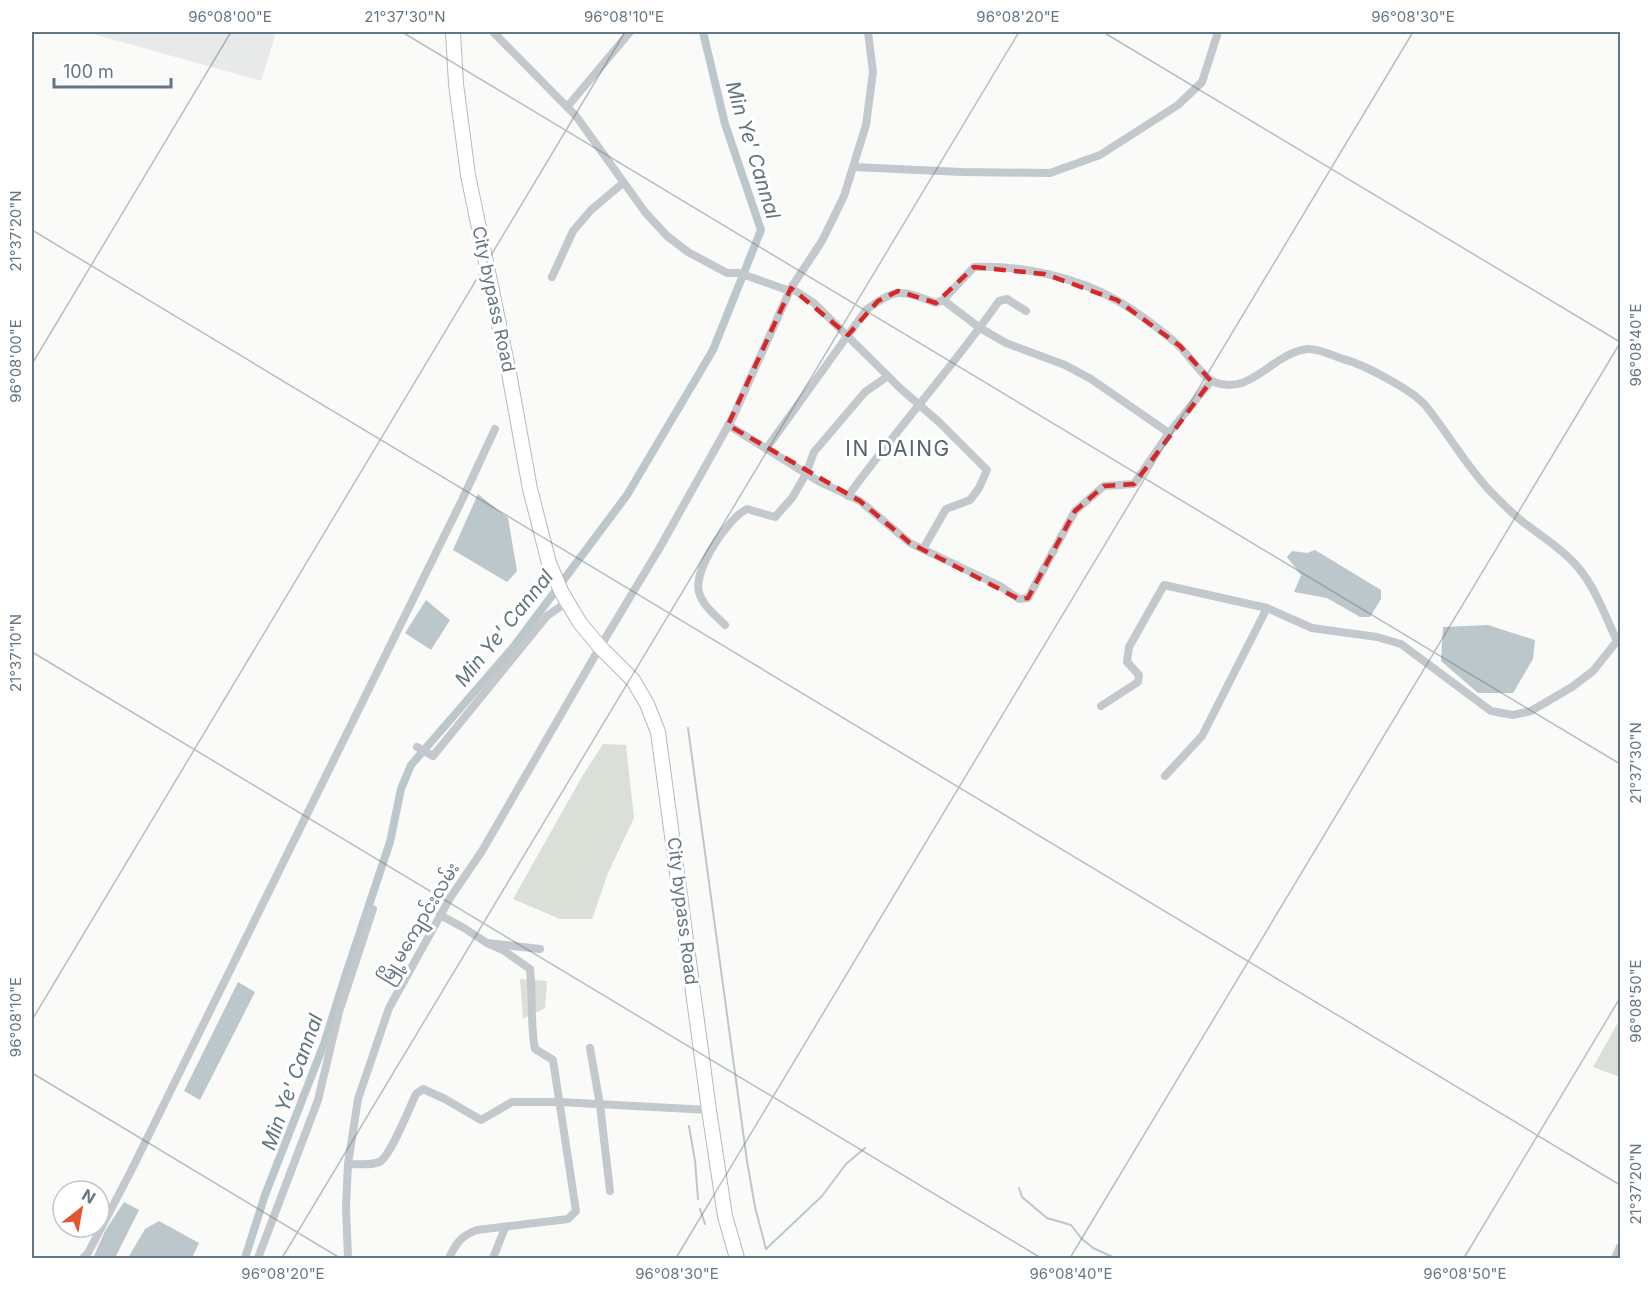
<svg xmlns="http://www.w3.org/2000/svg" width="1652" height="1290" viewBox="0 0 1652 1290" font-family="Inter,'Noto Sans Myanmar',sans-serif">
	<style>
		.built { fill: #e8e9e9 }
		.green { fill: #dadfd7 }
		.water { fill: #bbc7cb }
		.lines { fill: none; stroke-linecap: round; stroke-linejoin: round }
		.stream { stroke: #bbc7cb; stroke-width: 2 }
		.canal { stroke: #bbc7cb; stroke-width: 8 }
		.primary-casing { stroke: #b5babe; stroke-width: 16 }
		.minor { stroke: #c3c8cc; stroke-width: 8 }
		.primary { stroke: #fff; stroke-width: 14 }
		.marked { fill: none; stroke: #d62828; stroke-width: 4.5; stroke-dasharray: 12 8; stroke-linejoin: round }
		.ticks { fill: none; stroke: #657683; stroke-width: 1.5; stroke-opacity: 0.45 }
		.labels { text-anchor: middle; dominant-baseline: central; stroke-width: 6; stroke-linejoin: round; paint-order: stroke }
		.street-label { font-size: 18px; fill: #657683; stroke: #fff }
		.water-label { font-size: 20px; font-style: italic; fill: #60757c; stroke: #fff }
		.quarter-label { font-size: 21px; letter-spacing: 1.5px; fill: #57646e; stroke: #fff }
		.neatline { fill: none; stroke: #657683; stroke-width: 2 }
		.ticks-label { font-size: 15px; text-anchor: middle; fill: #657683 }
	</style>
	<rect width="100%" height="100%" fill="#fafaf8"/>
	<path class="built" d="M 86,32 L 276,32 L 261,81 Z"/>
	<g class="green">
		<path d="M 603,744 L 626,745 L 634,818 L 608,873 L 592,919 L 560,919 L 513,899 L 583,775 Z"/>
		<path d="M 520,979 L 547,981 L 545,1008 L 523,1019 Z"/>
		<path d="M 1620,1019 L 1620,1077 L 1593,1067 Z"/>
	</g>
	<g class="water">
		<path d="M 478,494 L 508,518 L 517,571 L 507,582 L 453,550 Z"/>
		<path d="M 1315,550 L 1381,590 L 1381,599 L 1370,617 L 1360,617 L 1327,598 L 1294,592 L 1301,575 L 1287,557 L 1292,551 L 1307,553 Z"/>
		<path d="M 426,600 L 450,620 L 431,650 L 405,633 Z"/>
		<path d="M 1488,625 L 1535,640 L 1533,659 L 1513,693 L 1478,693 L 1441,661 L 1443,627 Z"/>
		<path d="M 238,982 L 255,992 L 200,1100 L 184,1091 Z"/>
		<path d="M 124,1202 L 139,1210 L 115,1258 L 93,1258 L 105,1231 Z"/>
		<path d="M 159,1221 L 199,1243 L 192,1258 L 128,1258 L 145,1229 Z"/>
	</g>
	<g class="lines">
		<g class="stream">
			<path d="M 688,728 L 747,1161 L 755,1207 L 766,1249 L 822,1196 L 846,1164 L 865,1148"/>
			<path d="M 689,1126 L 695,1161 L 698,1199"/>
			<path d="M 1019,1188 L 1022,1197 L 1047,1218 L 1071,1225 L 1081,1238 L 1093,1248 L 1115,1258"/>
			<path d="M 700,1209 L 705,1224"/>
		</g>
		<path class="canal" d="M 245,1258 L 265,1195 L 324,1044 L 344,980 L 390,842 L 401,789 L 411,765 L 515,645 L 627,495 L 713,350 L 761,230 L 725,124 L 703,32"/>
		<defs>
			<path id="primary" d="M 453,32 L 456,84 L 468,175 L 509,373 L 530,489 L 549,563 L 562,593 L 580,623 L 600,647 L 633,680 L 647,704 L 658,732 L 709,1110 L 725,1216 L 737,1258"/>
		</defs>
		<use href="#primary" class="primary-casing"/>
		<g class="minor">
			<path d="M 493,32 L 576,116 L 645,212 L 667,236 L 688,252 L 727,273 L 739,273 L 790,291"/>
			<path d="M 567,107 L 630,32"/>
			<path d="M 853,167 L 962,172 L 1050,173 L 1100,155 L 1178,105 L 1202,82 L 1218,32"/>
			<path d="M 552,277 L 573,231 L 591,210 L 623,183"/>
			<path d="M 791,288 L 814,303 L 901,389 L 939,422 L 987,470 L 979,488 L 970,500 L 946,509 L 923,549"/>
			<path d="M 943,300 L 980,328 L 1006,343 L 1065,365 L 1091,379 L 1169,433"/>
			<path d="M 728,425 L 820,482 L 860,501 L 910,543 L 1000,586 L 1019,599 L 1028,598 L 1075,511 L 1104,486 L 1134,484 L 1169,433 L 1211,381"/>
			<path d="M 766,449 L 866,310 C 897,287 901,290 936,303 L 943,300 L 974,267 C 1021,265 1077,277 1118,301 C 1139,313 1158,328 1176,343 C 1188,353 1201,376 1214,382 C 1251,397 1273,352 1308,349 C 1318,348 1333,356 1343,359 C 1363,364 1412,390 1425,405 C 1448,433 1466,466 1491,492 C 1502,503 1514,516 1527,525 C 1544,538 1562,549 1576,565 C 1595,586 1605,616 1617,641 L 1620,643"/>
			<path d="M 848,496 C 897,429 952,368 999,301 L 1007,299 L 1026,311"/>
			<path d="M 725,625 C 716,616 702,605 699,592 C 693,570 728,518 747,509 L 775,517 L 792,498 L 806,474 L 814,452 L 865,392 L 888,376"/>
			<path d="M 1101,706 L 1138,682 L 1139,675 L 1127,662 L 1129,647 L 1164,585 L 1267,608 L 1312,628 L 1377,637 L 1401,644 L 1491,711 L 1513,715 L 1531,711 L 1572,687 L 1593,671 L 1617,641"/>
			<path d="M 417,747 L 433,756 L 547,616 L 567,602"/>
			<path d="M 1165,776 L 1202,736 L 1267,608"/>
			<path d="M 440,915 L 464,928 L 487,943 L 540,949"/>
			<path d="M 590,1048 L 600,1105 L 610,1191"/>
			<path d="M 348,1164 C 358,1164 373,1166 381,1161 C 392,1152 409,1109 416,1094 L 423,1089 L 445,1099 L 481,1120 L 512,1102 L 560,1102 L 709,1110"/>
			<path d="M 83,1258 L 88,1253 L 130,1173 L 462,500 L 495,429"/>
			<path d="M 258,1258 L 318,1100 L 339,1012 L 373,909"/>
			<path d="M 348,1258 L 346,1206 L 348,1164 L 358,1099 L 389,1008 L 450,898 L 482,851 L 600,647 L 659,549 L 733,417 L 791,288 L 822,241 L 844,196 L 866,125 L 873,72 L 868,32"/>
			<path d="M 449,1258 C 456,1244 460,1236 477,1230 L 568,1219 L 576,1211 L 553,1060 L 535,1049 C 530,1023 533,996 530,969 L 503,950 L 487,943"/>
			<path d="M 493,1258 L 505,1228"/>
			<path d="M 1615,1258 L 1620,1247"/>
		</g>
		<use href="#primary" class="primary"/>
	</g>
	<path class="marked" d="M 974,267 L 1045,274 L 1117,300 L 1180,346 L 1211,381 L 1134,484 L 1104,486 L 1075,511 L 1028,598 L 1019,599 L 910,543 L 860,501 L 728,425 L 791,288 L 848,335 L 878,301 L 898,291 L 936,303 Z"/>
	<path class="ticks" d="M 402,32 L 1620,764M 1103,32 L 1620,342M 32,230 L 1620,1185M 32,364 L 231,32M 32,652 L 1041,1258M 32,1020 L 625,32M 32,1073 L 340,1258M 282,1258 L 1019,32M 676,1258 L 1413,32M 1070,1258 L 1620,343M 1464,1258 L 1620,998"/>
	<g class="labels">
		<g class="street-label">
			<text transform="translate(494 299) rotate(78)">City bypass Road</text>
			<text transform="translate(683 911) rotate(83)">City bypass Road</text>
			<text transform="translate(419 923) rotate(-59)">မြို့မကျောင်းလမ်း</text>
		</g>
		<g class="water-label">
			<text transform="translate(753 150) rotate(73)">Min Ye' Cannal</text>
			<text transform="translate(504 628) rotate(-51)">Min Ye' Cannal</text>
			<text transform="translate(292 1082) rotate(-70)">Min Ye' Cannal</text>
		</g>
		<g class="quarter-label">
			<text x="898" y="448">IN DAING</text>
		</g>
	</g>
	<rect width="1652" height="1290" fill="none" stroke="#ffffff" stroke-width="66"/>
	<g transform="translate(81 1209) rotate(31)"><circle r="28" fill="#ffffff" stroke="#c1c8cd" stroke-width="1.5"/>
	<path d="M0-4.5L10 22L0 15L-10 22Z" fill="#e4572e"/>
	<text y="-9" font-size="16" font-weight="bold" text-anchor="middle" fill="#657683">N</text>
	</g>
	<path d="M54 78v9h117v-9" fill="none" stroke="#657683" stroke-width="3"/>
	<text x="63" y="78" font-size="18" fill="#657683" stroke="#ffffff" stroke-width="4.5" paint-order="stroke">100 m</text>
	<rect x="33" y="33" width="1586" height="1224" class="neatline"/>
	<g class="ticks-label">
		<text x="230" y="22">96°08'00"E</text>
		<text x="405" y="22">21°37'30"N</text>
		<text x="624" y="22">96°08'10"E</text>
		<text x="1018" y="22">96°08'20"E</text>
		<text x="1413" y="22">96°08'30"E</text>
		<text transform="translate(16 231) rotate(-90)" y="5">21°37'20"N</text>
		<text transform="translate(1636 345) rotate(-90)" y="5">96°08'40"E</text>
		<text transform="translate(16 361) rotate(-90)" y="5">96°08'00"E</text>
		<text transform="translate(16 653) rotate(-90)" y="5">21°37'10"N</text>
		<text transform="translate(1636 763) rotate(-90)" y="5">21°37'30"N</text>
		<text transform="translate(1636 1001) rotate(-90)" y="5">96°08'50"E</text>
		<text transform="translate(16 1017) rotate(-90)" y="5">96°08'10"E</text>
		<text transform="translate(1636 1184) rotate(-90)" y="5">21°37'20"N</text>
		<text x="283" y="1279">96°08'20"E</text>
		<text x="677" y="1279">96°08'30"E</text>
		<text x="1071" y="1279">96°08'40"E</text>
		<text x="1465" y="1279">96°08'50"E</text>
	</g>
</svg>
